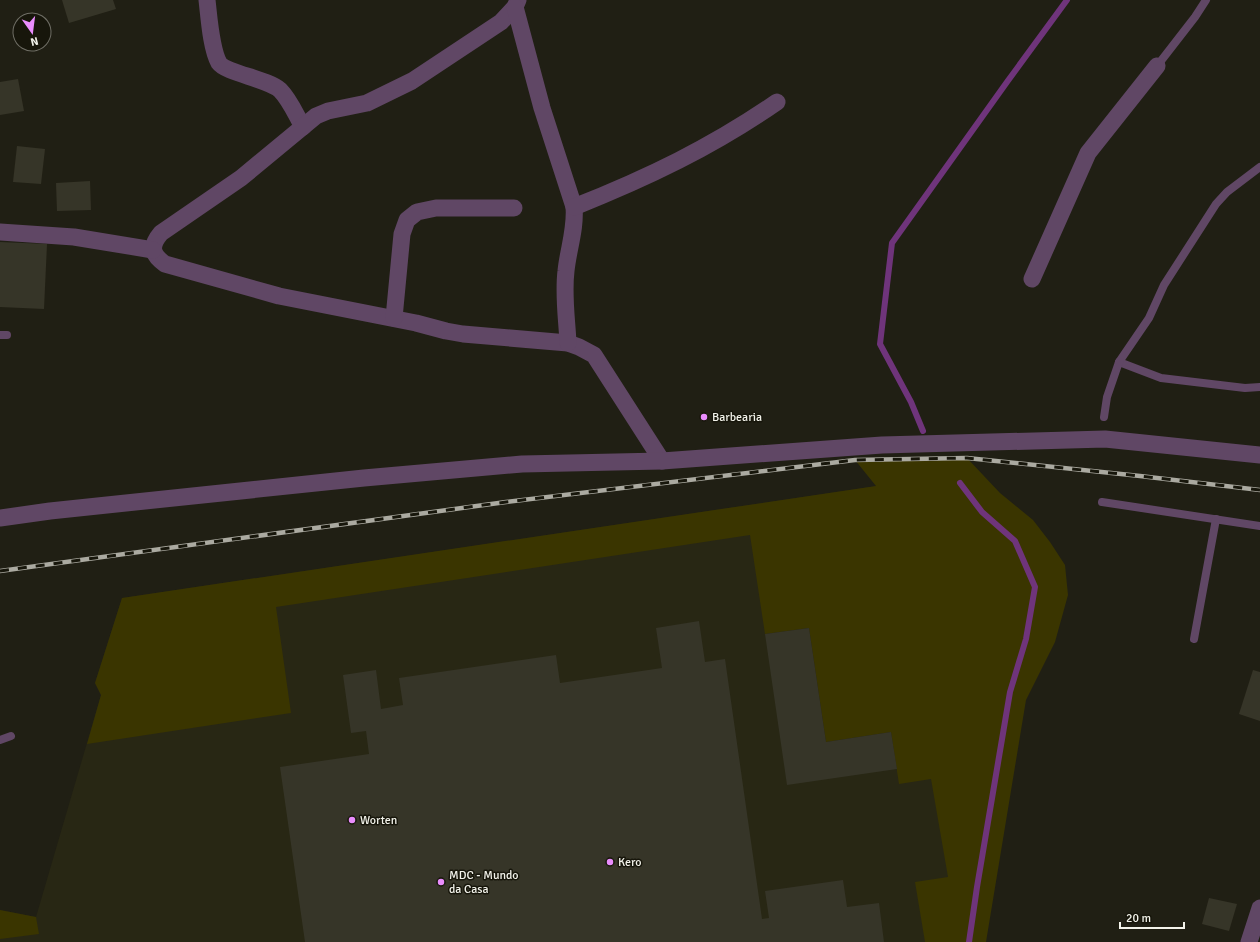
<svg xmlns="http://www.w3.org/2000/svg" width="1260" height="942" viewBox="0 0 1260 942" font-family="Signika,sans-serif">
	<style>
		.built { fill: #282714 }
		.green { fill: #3a3500 }
		.lines { fill: none; stroke-linecap: round; stroke-linejoin: round }
		.stream { stroke: #6f347b; stroke-width: 6 }
		.building { fill: #363528 }
		.service { stroke: #604765; stroke-width: 8 }
		.minor { stroke: #604765; stroke-width: 17 }
		.rail-casing { stroke: #abaaa1; stroke-width: 4.5 }
		.rail { stroke: #17160b; stroke-width: 3; stroke-dasharray: 9; stroke-linecap: butt }
		.poi-dot { fill: #ea8dfd; stroke: #17160b; stroke-width: 1.5 }
		.labels { text-anchor: middle; dominant-baseline: central; stroke-width: 3; stroke-linejoin: round; paint-order: stroke }
		.poi-label { font-size: 12px; fill: #f3f3eb; stroke: #17160b; text-anchor: start }
	</style>
	<rect width="100%" height="100%" fill="#201f14"/>
	<path class="built" d="M 877,486 L 962,942 L 0,942 L 0,910 L 36,917 L 101,695 L 95,683 L 122,598 Z"/>
	<g class="green">
		<path d="M 967,458 L 1000,493 L 1033,520 L 1050,542 L 1065,565 L 1068,595 L 1055,642 L 1026,700 L 986,942 L 925,942 L 915,882 L 948,877 L 931,779 L 899,784 L 891,732 L 826,742 L 809,628 L 765,634 L 750,535 L 276,607 L 291,713 L 87,744 L 101,695 L 95,683 L 122,598 L 876,486 L 855,460 Z"/>
		<path d="M 0,910 L 36,917 L 39,934 L 0,939 Z"/>
	</g>
	<g class="lines">
		<g class="stream">
			<path d="M 923,431 L 911,402 L 880,344 L 892,243 L 1007,82 L 1067,0"/>
			<path d="M 960,483 L 982,512 L 1015,541 L 1035,587 L 1026,639 L 1010,692 L 977,887 L 969,942"/>
		</g>
	</g>
	<g class="building">
		<path d="M 62,0 L 113,0 L 116,9 L 69,23 Z"/>
		<path d="M 18,79 L 24,111 L 0,115 L 0,82 Z"/>
		<path d="M 17,146 L 45,149 L 41,184 L 13,182 Z"/>
		<path d="M 90,181 L 91,210 L 57,211 L 56,183 Z"/>
		<path d="M 0,242 L 47,244 L 44,309 L 0,307 Z"/>
		<path d="M 699,621 L 705,662 L 725,659 L 762,919 L 769,918 L 765,891 L 843,880 L 847,907 L 879,903 L 884,942 L 305,942 L 280,767 L 369,754 L 366,731 L 351,733 L 343,675 L 376,670 L 381,709 L 403,705 L 399,678 L 556,655 L 560,683 L 662,668 L 656,628 Z"/>
		<path d="M 809,628 L 826,742 L 891,732 L 897,769 L 787,785 L 765,634 Z"/>
		<path d="M 1253,670 L 1260,672 L 1260,721 L 1239,714 Z"/>
		<path d="M 1209,898 L 1237,904 L 1229,931 L 1202,924 Z"/>
	</g>
	<g class="lines">
		<g class="service">
			<path d="M 1157,66 L 1195,17 L 1206,0"/>
			<path d="M 0,335 L 7,335"/>
			<path d="M 1119,362 L 1161,378 L 1245,388 L 1260,387"/>
			<path d="M 1104,417 L 1107,397 L 1119,362 L 1149,318 L 1164,285 L 1216,204 L 1227,192 L 1260,167"/>
			<path d="M 1102,502 L 1260,526"/>
			<path d="M 1194,639 L 1216,519"/>
			<path d="M 0,740 L 11,736"/>
		</g>
		<g class="minor">
			<path d="M 207,0 C 209,17 211,49 219,63 C 226,73 268,79 280,90 C 290,100 296,115 303,127"/>
			<path d="M 518,0 L 515,7 L 501,22 L 412,81 L 367,103 L 328,111 L 316,116 L 241,178 L 161,233 C 150,246 151,254 165,264 L 279,296 L 416,323 L 446,331 L 463,334 L 568,343 L 579,347 L 594,355 L 662,461"/>
			<path d="M 515,7 L 542,108 L 574,207 C 576,229 568,250 566,271 C 563,295 567,320 568,343"/>
			<path d="M 574,207 C 647,178 712,147 777,102"/>
			<path d="M 0,232 L 74,237 L 153,250"/>
			<path d="M 1032,279 L 1088,153 L 1157,66"/>
			<path d="M 394,318 L 402,234 L 407,220 L 417,212 L 436,208 L 514,208"/>
			<path d="M 0,518 L 50,511 L 364,478 L 522,464 L 662,461 L 882,445 L 1105,439 L 1260,455"/>
			<path d="M 1249,942 L 1260,908"/>
		</g>
		<defs>
			<path id="rail" d="M 0,571 L 506,502 L 855,460 L 967,458 L 1140,476 L 1260,490"/>
		</defs>
		<use href="#rail" class="rail-casing"/>
		<use href="#rail" class="rail"/>
	</g>
	<g class="poi-dot">
		<circle cx="704" cy="417" r="4"/>
		<circle cx="352" cy="820" r="4"/>
		<circle cx="610" cy="862" r="4"/>
		<circle cx="441" cy="882" r="4"/>
	</g>
	<g class="labels">
		<g class="poi-label">
			<text x="712" y="417">Barbearia</text>
			<text x="360" y="820">Worten</text>
			<text x="618" y="862">Kero</text>
			<text x="449" y="875">MDC - Mundo<tspan x="449" dy="14">da Casa</tspan></text>
		</g>
	</g>
	<g transform="translate(32 32) rotate(166)"><circle r="19" fill="#17160b" stroke="#6f6e65"/>
	<path d="M0-3L7 15L0 10L-7 15Z" fill="#ea8dfd"/>
	<text y="-6" font-size="11" font-weight="bold" text-anchor="middle" fill="#f3f3eb">N</text>
	</g>
	<path d="M1120 922v6h64v-6" fill="none" stroke="#f3f3eb" stroke-width="2"/>
	<text x="1126" y="922" font-size="12" fill="#f3f3eb" stroke="#17160b" stroke-width="3" paint-order="stroke">20 m</text>
</svg>
